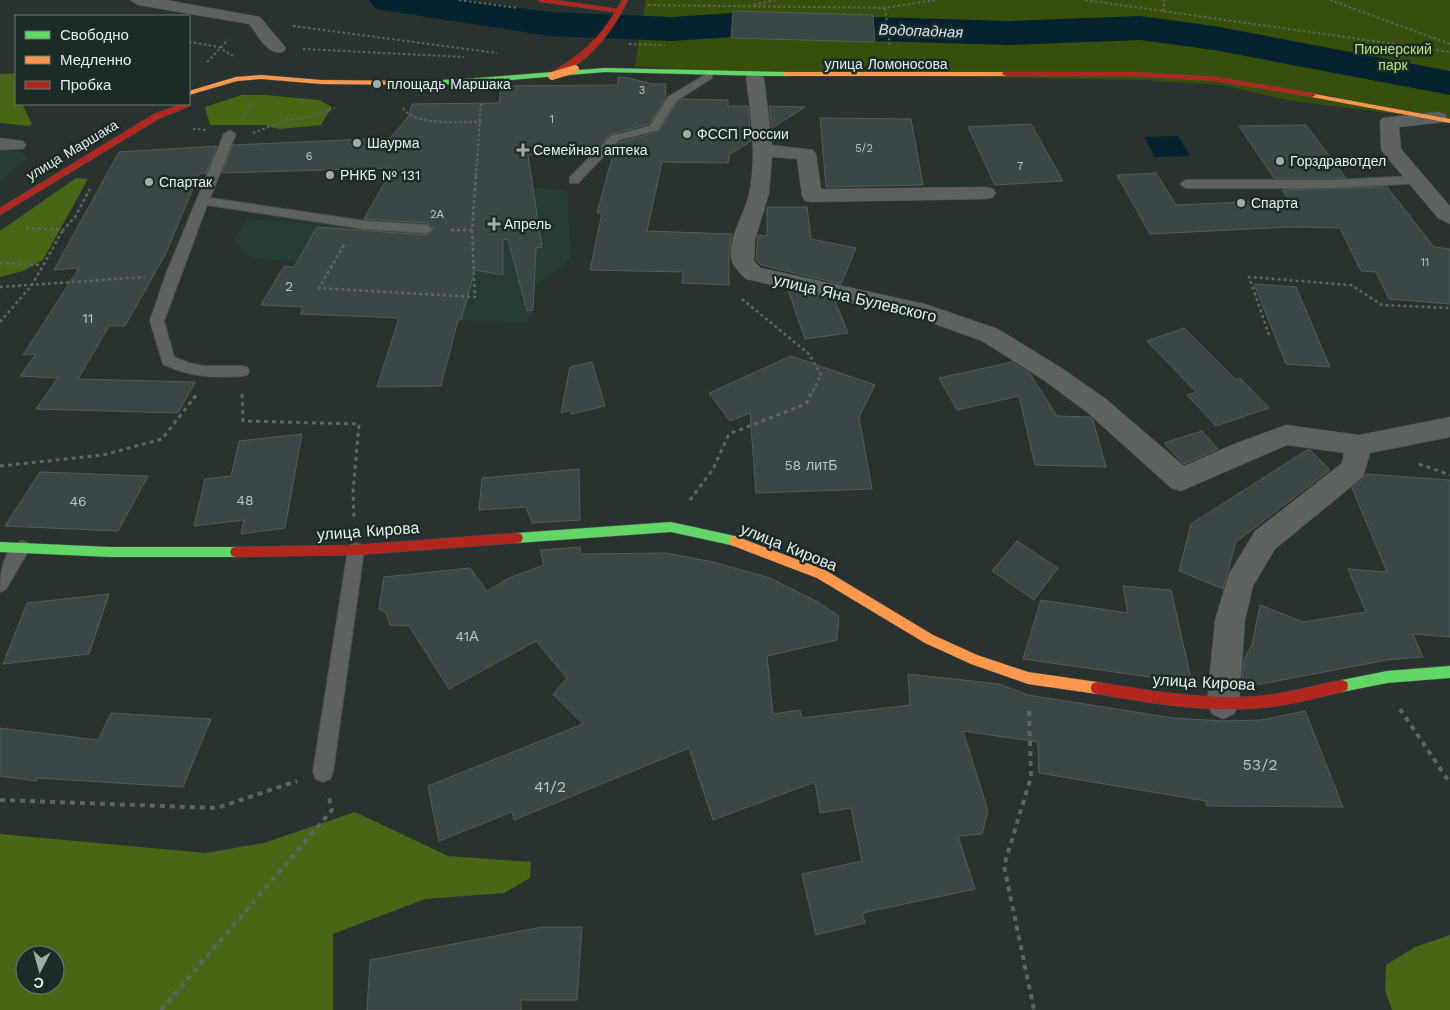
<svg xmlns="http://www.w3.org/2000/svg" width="1450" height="1010" viewBox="0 0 1450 1010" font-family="'Work Sans',sans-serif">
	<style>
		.built { fill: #263c37 }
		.green { fill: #374f0b }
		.forest { fill: #496617; fill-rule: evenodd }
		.water { fill: #04222f }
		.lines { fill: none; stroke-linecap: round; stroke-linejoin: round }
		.river { fill: #04222f; fill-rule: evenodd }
		.building { fill: #3b4747; stroke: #545b5a }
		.lane-casing { stroke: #49504e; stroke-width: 2 }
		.street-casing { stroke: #49504e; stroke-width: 1 }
		.fast-casing { stroke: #49504e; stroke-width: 1 }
		.slow-casing { stroke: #49504e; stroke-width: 1 }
		.jam-casing { stroke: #49504e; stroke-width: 1 }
		.path-far3 { stroke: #5f6463; stroke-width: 2; stroke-dasharray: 2.5 2.5; stroke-linecap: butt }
		.path-far2 { stroke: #5f6463; stroke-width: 2.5; stroke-dasharray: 3 3; stroke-linecap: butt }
		.path-far1 { stroke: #5f6463; stroke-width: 3; stroke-dasharray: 4 4; stroke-linecap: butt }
		.path { stroke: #5f6463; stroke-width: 4; stroke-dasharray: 5 5; stroke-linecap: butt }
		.lane { fill: #5d6261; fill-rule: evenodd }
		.street { fill: #5d6261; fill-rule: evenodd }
		.fast { fill: #63d668; fill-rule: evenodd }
		.slow { fill: #ff974d; fill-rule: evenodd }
		.jam { fill: #b3261e; fill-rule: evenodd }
		.slow-bridge-casing { stroke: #49504e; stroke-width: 8; stroke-linecap: butt }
		.slow-bridge { stroke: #ff974d; stroke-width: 8 }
		.poi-dot { fill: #a4acaa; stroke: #1c2b28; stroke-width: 2 }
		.labels { text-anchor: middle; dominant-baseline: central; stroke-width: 5; stroke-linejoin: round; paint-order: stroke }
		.far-number-label { font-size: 11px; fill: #bac4c3 }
		.far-park-label { font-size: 14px; fill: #b4e473; stroke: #1c2b28 }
		.far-street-label { font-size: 14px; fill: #e5eeec; stroke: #1c2b28 }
		.far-poi-label { font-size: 14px; fill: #e5eeec; stroke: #1c2b28; text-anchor: start }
		.number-label { font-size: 14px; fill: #bac4c3 }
		.far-water-label { font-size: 15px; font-style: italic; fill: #d0e7f4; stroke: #1c2b28 }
		.street-label { font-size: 16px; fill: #e5eeec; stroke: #1c2b28 }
		.near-number-label { font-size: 16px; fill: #bac4c3 }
	</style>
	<rect width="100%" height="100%" fill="#2a3230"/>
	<g class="built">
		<path d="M 0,150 L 20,151 L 28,157 L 0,182 Z"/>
		<path d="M 522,186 L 567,190 L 571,259 L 535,285 L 533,314 L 526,323 L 300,314 L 323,264 L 251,258 L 233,241 L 247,219 L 437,231 Z"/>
	</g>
	<path class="green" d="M 646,0 L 1450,0 L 1450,121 L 1287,100 L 1222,85 L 1144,80 L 715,72 L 635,66 Z"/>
	<g class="forest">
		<path d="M 16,73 L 16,104 L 25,104 L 23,106 L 32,124 L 29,126 L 0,123 L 0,74 Z"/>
		<path d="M 242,95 L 265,95 L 319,100 L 332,107 L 321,125 L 279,129 L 264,125 L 210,125 L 205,107 Z"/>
		<path d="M 76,178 L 88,179 L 43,260 L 23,271 L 0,277 L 0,231 Z"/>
		<path d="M 355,812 L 448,856 L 531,862 L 530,878 L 504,893 L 425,899 L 333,934 L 333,1010 L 0,1010 L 0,834 L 205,853 L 264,843 ZM 25,955 L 55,955 L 55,985 L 25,985 Z"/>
		<path d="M 1450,935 L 1450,1010 L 1392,1010 L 1385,990 L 1386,965 L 1415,947 Z"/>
	</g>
	<path class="water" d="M 1178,136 L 1190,156 L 1155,157 L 1144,137 Z"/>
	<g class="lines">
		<path class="river" d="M 369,0 L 464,0 L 550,12 L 672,17 L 732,13 L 1009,21 L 1140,16 L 1214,26 L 1450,71 L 1450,95 L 1214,50 L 1140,40 L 1009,45 L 732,37 L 672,41 L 550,36 L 388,11 L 375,8 Z"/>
	</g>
	<g class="building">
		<path d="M 733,11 L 873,15 L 875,42 L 731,38 Z"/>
		<path d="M 618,77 L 629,78 L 652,84 L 666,84 L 665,99 L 649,124 L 611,134 L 595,149 L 528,155 L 542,247 L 536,248 L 533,310 L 527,311 L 508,239 L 503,240 L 503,275 L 475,270 L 461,320 L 458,320 L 441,386 L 377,387 L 399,318 L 300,314 L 303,307 L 261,305 L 284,266 L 294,267 L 317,227 L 427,235 L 435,228 L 427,223 L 364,219 L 393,168 L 222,173 L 233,145 L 390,138 L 408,117 L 412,104 L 499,103 L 501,86 L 618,85 Z"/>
		<path d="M 682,99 L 728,100 L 728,106 L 748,106 L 751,141 L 729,155 L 728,163 L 662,162 L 647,231 L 732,234 L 729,249 L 729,285 L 682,283 L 683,272 L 590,270 L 602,213 L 597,213 L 615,147 L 620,142 L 658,132 L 677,102 Z"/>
		<path d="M 769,106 L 805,107 L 772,128 Z"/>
		<path d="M 820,118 L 911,119 L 923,185 L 826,187 Z"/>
		<path d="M 1031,124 L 1063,181 L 995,185 L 968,127 Z"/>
		<path d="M 1306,125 L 1346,178 L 1274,178 L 1239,126 Z"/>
		<path d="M 217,146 L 206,173 L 199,174 L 166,253 L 125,326 L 109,326 L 78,379 L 195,382 L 178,413 L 36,409 L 58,378 L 20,376 L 36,354 L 23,355 L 79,268 L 54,270 L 119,152 Z"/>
		<path d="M 1156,173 L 1176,205 L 1289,200 L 1282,190 L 1387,187 L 1434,247 L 1450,249 L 1450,304 L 1389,299 L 1376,272 L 1361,271 L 1340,228 L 1291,227 L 1150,234 L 1117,175 Z"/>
		<path d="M 767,207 L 807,207 L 811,239 L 856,248 L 841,284 L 761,265 L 756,260 L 758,235 L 767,236 Z"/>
		<path d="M 1254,284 L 1296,287 L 1330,367 L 1286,364 Z"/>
		<path d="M 788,290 L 835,301 L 848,333 L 805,339 Z"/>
		<path d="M 1184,328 L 1236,380 L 1240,378 L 1269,408 L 1216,426 L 1187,395 L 1196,392 L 1147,341 Z"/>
		<path d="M 791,356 L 875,385 L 859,417 L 872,489 L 756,493 L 750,413 L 730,421 L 709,393 Z"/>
		<path d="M 592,362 L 605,406 L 571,414 L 570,410 L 561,413 L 570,367 Z"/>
		<path d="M 1012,362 L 1030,374 L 1057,416 L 1090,417 L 1093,420 L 1106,467 L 1035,465 L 1019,396 L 957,410 L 939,378 Z"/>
		<path d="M 1202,431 L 1218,449 L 1184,464 L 1164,443 Z"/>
		<path d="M 302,434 L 285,528 L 241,534 L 244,520 L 194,526 L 205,479 L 231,476 L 239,441 Z"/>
		<path d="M 1307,450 L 1310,450 L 1330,470 L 1236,542 L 1223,589 L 1179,571 L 1191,524 Z"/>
		<path d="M 579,469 L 580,520 L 532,523 L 526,507 L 479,510 L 482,478 Z"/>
		<path d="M 40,472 L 148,476 L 118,531 L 5,526 Z"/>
		<path d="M 1366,474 L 1450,480 L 1450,637 L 1413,634 L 1423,657 L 1387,660 L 1261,684 L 1242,685 L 1244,659 L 1252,645 L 1260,605 L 1303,622 L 1366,612 L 1348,569 L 1387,572 L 1352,488 L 1364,478 Z"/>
		<path d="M 1017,541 L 1058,568 L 1034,600 L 992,571 Z"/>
		<path d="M 580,547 L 581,554 L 666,553 L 713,562 L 770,578 L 816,601 L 839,616 L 837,640 L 767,656 L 773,714 L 800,710 L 802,718 L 910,705 L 908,674 L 999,684 L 1028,695 L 1173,718 L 1223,721 L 1261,720 L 1305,711 L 1343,807 L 1207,806 L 1206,801 L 1039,773 L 1038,742 L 963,731 L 988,811 L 982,834 L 958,836 L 975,889 L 862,913 L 865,923 L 816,935 L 802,874 L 862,861 L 851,808 L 820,813 L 815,782 L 713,820 L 689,748 L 514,820 L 512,812 L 439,841 L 428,786 L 583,724 L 553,694 L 567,678 L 536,641 L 449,689 L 409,626 L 390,625 L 386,613 L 379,609 L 384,577 L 470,568 L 487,591 L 509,578 L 544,565 L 540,550 Z"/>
		<path d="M 1123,586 L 1171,590 L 1192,683 L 1023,659 L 1041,600 L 1128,613 Z"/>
		<path d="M 109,594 L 89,654 L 3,664 L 27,603 Z"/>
		<path d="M 111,713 L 211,719 L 183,787 L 37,778 L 36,781 L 0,776 L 0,728 L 98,740 Z"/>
		<path d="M 542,927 L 582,927 L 577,1000 L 521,1000 L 521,1010 L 367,1010 L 370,960 Z"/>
	</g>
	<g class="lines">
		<defs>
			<g id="lane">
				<path d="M 708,73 L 712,74 L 712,78 L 676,101 L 658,130 L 619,140 L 578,183 L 570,183 L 570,177 L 611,136 L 650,126 L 668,97 Z"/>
				<path d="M 230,131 L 236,134 L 210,198 L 365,221 L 427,225 L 433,229 L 427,233 L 365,229 L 207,205 L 164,321 L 174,357 L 189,363 L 204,366 L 242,366 L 247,367 L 249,371 L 247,375 L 242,376 C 214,378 189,377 163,364 L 150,321 L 166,274 L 224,134 Z"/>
				<path d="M 1416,176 L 1420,177 L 1420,183 L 1333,188 L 1186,188 L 1180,184 L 1186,180 L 1333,180 Z"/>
				<path d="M 22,541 L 28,543 L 30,548 L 6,589 L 0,592 C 0,574 3,548 22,541 Z"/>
				<path d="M 356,543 L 362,545 L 364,550 L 333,772 L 330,779 L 323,782 L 316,779 L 313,772 L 348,550 L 350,545 Z"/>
			</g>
			<g id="street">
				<path d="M 130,0 L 166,0 L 260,17 L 286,48 L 283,52 C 267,56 258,35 249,24 L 138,5 Z"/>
				<path d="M 755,73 L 761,74 L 764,78 L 772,145 L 813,150 L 816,154 L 821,189 L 986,187 L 993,189 L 996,193 L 993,197 L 986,199 L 812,202 L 805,201 L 802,196 L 797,159 L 772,157 L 769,193 L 755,240 L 754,261 L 761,268 L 925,304 L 998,329 L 1063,369 L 1106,399 L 1184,466 L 1234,444 L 1286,425 L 1359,435 L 1450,417 L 1450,437 L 1370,453 L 1363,477 L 1275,549 L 1253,586 L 1245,620 L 1239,703 L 1234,714 L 1223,719 L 1212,714 L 1207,703 L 1215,620 L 1229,574 L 1255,531 L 1342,463 L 1344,453 L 1287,445 L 1181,491 L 1171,488 L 1088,413 L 1045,381 L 982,341 L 921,319 L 746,279 C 740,274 732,266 731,257 C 729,236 744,215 749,194 C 757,156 751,116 746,78 L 749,74 Z"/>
				<path d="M 1438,112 L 1445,114 L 1447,118 L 1445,122 L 1399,127 L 1401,149 L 1450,206 L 1450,224 L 1438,218 L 1381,150 L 1380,122 L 1382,118 Z"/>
				<path d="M 0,138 L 23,141 L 26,145 L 23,149 L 0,150 Z"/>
			</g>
			<g id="fast">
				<path d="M 605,68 L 787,72 L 791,74 L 787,76 L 764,76 L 605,72 L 464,84 L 416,85 L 412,83 L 416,81 L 464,79 Z"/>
				<path d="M 671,522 L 735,536 L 739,537 L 741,541 L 739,545 L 735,546 L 671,532 L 517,543 L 513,542 L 511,538 L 513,534 L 517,533 Z"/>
				<path d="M 0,542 L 110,547 L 236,547 L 240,548 L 242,552 L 240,556 L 236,557 L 110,557 L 0,552 Z"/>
				<path d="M 1450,666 L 1450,678 L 1387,683 L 1342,692 L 1337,690 L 1336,686 L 1337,682 L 1342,680 L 1387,671 Z"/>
			</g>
			<g id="slow">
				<path d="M 784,72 L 1006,72 L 1010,74 L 1006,76 L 787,76 L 783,74 Z"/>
				<path d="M 261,75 L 321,80 L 416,81 L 420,83 L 416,85 L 321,84 L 261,79 L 237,81 L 189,95 L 189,91 L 236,77 Z"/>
				<path d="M 1309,93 L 1450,119 L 1450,123 L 1312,97 L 1308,95 Z"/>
				<path d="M 735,536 L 825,570 L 933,635 L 977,655 L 1028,672 L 1097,682 L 1102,684 L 1103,688 L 1102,692 L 1097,694 L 1028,684 L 971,664 L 925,643 L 817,578 L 731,545 L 729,541 L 731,537 Z"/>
			</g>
			<g id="jam">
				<path d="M 538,0 L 555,0 L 617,9 L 622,0 L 628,0 C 614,29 590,63 558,74 L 554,72 L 555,70 C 580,55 600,38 615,12 L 541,2 Z"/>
				<path d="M 1003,72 L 1133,72 L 1216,77 L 1312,93 L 1316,95 L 1312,97 L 1216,81 L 1133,76 L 1006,76 L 1002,74 Z"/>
				<path d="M 189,102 L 191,104 L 190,106 L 160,118 L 0,215 L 0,208 L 154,114 L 181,104 L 189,104 Z"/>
				<path d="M 517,533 L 521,534 L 523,538 L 521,542 L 517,543 L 356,555 L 236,557 L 232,556 L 230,552 L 232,548 L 236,547 L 356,545 Z"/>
				<path d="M 1342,680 L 1347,682 L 1348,686 L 1347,690 L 1342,692 C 1315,698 1288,706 1260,708 C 1205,713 1151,703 1097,694 L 1092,692 L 1091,688 L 1092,684 L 1097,682 C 1151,691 1205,700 1260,696 C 1288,693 1315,685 1342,680 Z"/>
			</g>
		</defs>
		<use href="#lane" class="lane-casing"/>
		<use href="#street" class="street-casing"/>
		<use href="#fast" class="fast-casing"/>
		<use href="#slow" class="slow-casing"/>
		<use href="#jam" class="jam-casing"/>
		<g class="path-far3">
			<path d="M 459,0 L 517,8"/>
			<path d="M 1085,0 L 1450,52"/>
			<path d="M 1330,0 L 1450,44"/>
			<path d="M 648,5 L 885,8 L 935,0"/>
			<path d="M 754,5 L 775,0"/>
			<path d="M 885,8 L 890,48"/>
			<path d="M 1163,11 L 1165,0"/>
			<path d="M 293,26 L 497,53"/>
			<path d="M 189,42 L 219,47 L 233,56"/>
			<path d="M 629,44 L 665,45"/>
			<path d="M 303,49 L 464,57"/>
			<path d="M 207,62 L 228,40"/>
			<path d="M 403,108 C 413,126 462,122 481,122"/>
			<path d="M 243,119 L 251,103"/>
			<path d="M 193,129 L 207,130"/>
			<path d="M 253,133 L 287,120 L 313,116 L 335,108"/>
			<path d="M 476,176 L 481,103"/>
		</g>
		<g class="path-far2">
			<path d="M 26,228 L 63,230 L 75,217 L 90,189"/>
			<path d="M 451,230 L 472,230 L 476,175"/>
			<path d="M 344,245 L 319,288 L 475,297 L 472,230"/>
			<path d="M 0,263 L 42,265"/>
			<path d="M 0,287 L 145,277"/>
			<path d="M 742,299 L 809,354 L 821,375 L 811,395"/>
			<path d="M 0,322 L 32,285 L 63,230"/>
			<path d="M 1269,335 L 1249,277 L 1351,285 L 1382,305 L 1450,308"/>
		</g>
		<g class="path-far1">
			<path d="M 242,394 L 243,421 L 359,424 L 353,492 L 354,519"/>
			<path d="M 1419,464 L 1450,475"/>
			<path d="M 0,466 L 103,455 L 162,439 L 197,394"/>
			<path d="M 690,500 L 713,469 L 729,434 L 806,404 L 811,394"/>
		</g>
		<g class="path">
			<path d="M 1400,709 L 1450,783"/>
			<path d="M 1029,711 L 1031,777 L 1004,866 L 1034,1010"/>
			<path d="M 0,800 L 217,808 L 297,781"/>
			<path d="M 161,1010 L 332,810 L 329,798"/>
		</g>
		<use href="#lane" class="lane"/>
		<use href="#street" class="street"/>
		<use href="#fast" class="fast"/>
		<use href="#slow" class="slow"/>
		<use href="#jam" class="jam"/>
		<defs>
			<path id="slow-bridge" d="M 552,76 L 575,69"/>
		</defs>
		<use href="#slow-bridge" class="slow-bridge-casing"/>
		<use href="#slow-bridge" class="slow-bridge"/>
	</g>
	<g class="poi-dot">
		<circle cx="377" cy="84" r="5"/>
		<circle cx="687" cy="134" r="5"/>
		<circle cx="357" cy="143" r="5"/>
		<path d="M520.5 142.5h5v5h5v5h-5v5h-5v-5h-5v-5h5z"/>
		<circle cx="1280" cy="161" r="5"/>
		<circle cx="330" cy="175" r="5"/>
		<circle cx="149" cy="182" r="5"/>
		<circle cx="1241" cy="203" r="5"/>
		<path d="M491.5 216.5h5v5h5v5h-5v5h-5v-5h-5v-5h5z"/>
	</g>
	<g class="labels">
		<g class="far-number-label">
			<text x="642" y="90">3</text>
			<text x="552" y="119">1</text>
			<text x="864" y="148">5/2</text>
			<text x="309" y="156">6</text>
			<text x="1020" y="166">7</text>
			<text x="437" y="214">2А</text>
			<text x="1425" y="262">11</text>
		</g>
		<g class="far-park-label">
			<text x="1393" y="49">Пионерский<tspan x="1393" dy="16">парк</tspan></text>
		</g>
		<g class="far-street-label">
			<text x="886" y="64">улица Ломоносова</text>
			<text transform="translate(72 150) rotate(-31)">улица Маршака</text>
		</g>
		<g class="far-poi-label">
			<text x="387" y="84">площадь Маршака</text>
			<text x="697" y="134">ФССП России</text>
			<text x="367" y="143">Шаурма</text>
			<text x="533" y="150">Семейная аптека</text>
			<text x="1290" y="161">Горздравотдел</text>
			<text x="340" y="175">РНКБ № 131</text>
			<text x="159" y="182">Спартак</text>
			<text x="1251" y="203">Спарта</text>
			<text x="504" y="224">Апрель</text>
		</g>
		<g class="number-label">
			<text x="289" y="286">2</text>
			<text x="88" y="318">11</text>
			<text x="811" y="465">58 литБ</text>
			<text x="245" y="500">48</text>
			<text x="78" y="501">46</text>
			<text x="467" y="636">41А</text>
		</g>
		<g class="far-water-label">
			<text transform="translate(921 31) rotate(2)">Водопадная</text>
		</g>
		<g class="street-label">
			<text transform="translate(855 298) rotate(13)">улица Яна Булевского</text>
			<text transform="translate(368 531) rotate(-4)">улица Кирова</text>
			<text transform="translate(789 547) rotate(22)">улица Кирова</text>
			<text transform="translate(1204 682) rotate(3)">улица Кирова</text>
		</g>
		<g class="near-number-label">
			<text x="1260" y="764">53/2</text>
			<text x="550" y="786">41/2</text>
		</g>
	</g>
	<rect x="15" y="15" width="175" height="90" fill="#1c2b28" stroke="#6c7976"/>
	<rect x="25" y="31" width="25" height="8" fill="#63d668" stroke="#6c7976"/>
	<text x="60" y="40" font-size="15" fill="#e5eeec">Свободно</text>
	<rect x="25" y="56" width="25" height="8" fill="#ff974d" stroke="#6c7976"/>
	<text x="60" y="65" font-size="15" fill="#e5eeec">Медленно</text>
	<rect x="25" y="81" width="25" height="8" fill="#b3261e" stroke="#6c7976"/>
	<text x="60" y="90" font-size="15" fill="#e5eeec">Пробка</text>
	<g transform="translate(40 970) rotate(186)"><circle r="24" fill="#1c2b28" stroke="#6c7976"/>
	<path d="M0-4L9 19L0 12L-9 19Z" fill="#a4acaa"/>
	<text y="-8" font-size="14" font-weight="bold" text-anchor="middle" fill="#e5eeec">С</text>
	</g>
</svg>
